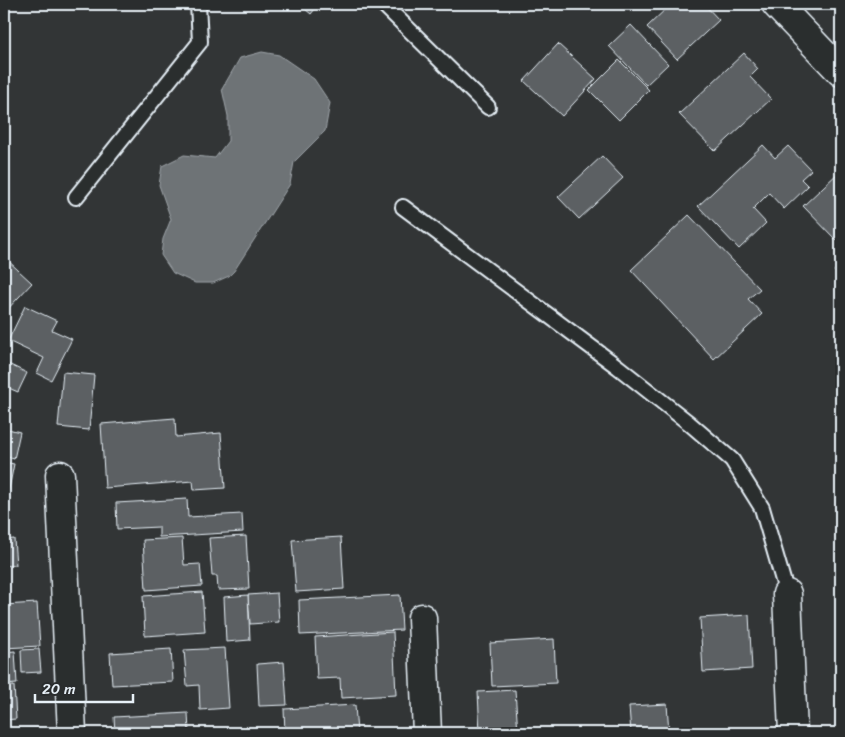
<svg xmlns="http://www.w3.org/2000/svg" width="845" height="737" viewBox="0 0 845 737" font-family="Sriracha,sans-serif">
	<style>
		.water { fill: #6e7376; stroke: #9fa5aa }
		.building { fill: #5c6063; stroke: #e8f1f8 }
		.lines { fill: none; stroke-linecap: round; stroke-linejoin: round }
		.service-casing { stroke: #e8f1f8; stroke-width: 18 }
		.minor-casing { stroke: #e8f1f8; stroke-width: 31 }
		.tertiary-casing { stroke: #e8f1f8; stroke-width: 31 }
		.service { stroke: #2a2d2e; stroke-width: 14 }
		.minor { stroke: #2a2d2e; stroke-width: 28 }
		.tertiary { stroke: #2a2d2e; stroke-width: 28 }
	</style>
	<rect width="100%" height="100%" fill="#323536"/>
	<filter id="ink" filterUnits="userSpaceOnUse"><feTurbulence type="fractalNoise" baseFrequency=".02" numOctaves="2"/><feDisplacementMap in="SourceGraphic" scale="10" xChannelSelector="R" yChannelSelector="G"/><feConvolveMatrix kernelMatrix="1 2 1 2 8 2 1 2 1" color-interpolation-filters="sRGB"/></filter>
	<g filter="url(#ink)">
		<path class="water" d="M 262,52 L 279,55 L 314,79 L 330,103 L 325,131 L 294,162 L 290,184 L 234,271 L 229,276 L 213,283 L 195,283 L 173,273 L 161,255 L 163,239 L 171,219 L 159,185 L 162,166 L 184,155 L 215,158 L 228,141 L 228,116 L 222,89 L 240,58 Z"/>
		<g class="building">
			<path d="M 299,4 L 319,4 L 311,14 Z"/>
			<path d="M 671,4 L 704,4 L 719,20 L 677,59 L 647,27 Z"/>
			<path d="M 631,25 L 668,64 L 646,85 L 609,46 Z"/>
			<path d="M 558,44 L 596,79 L 562,116 L 524,81 Z"/>
			<path d="M 744,53 L 758,69 L 750,77 L 771,99 L 715,151 L 679,114 Z"/>
			<path d="M 619,60 L 649,90 L 619,120 L 589,90 Z"/>
			<path d="M 763,145 L 775,158 L 788,146 L 811,170 L 801,179 L 808,186 L 784,209 L 769,193 L 753,209 L 766,223 L 739,249 L 698,206 Z"/>
			<path d="M 602,156 L 623,178 L 579,219 L 558,197 Z"/>
			<path d="M 841,170 L 841,237 L 837,241 L 803,206 Z"/>
			<path d="M 689,215 L 760,289 L 748,299 L 762,314 L 714,359 L 631,270 Z"/>
			<path d="M 4,257 L 32,283 L 4,313 Z"/>
			<path d="M 841,264 L 841,278 L 834,271 Z"/>
			<path d="M 25,306 L 57,321 L 52,330 L 72,339 L 51,380 L 37,373 L 44,358 L 8,341 Z"/>
			<path d="M 4,362 L 27,373 L 18,392 L 4,386 Z"/>
			<path d="M 63,372 L 94,375 L 89,430 L 58,427 Z"/>
			<path d="M 175,418 L 176,437 L 221,433 L 225,488 L 194,490 L 193,481 L 105,488 L 101,424 Z"/>
			<path d="M 4,428 L 20,432 L 14,459 L 4,456 Z"/>
			<path d="M 4,462 L 14,464 L 4,514 Z"/>
			<path d="M 187,499 L 188,517 L 242,514 L 243,532 L 159,537 L 159,527 L 117,529 L 116,503 Z"/>
			<path d="M 246,536 L 249,589 L 218,590 L 217,576 L 212,576 L 209,538 Z"/>
			<path d="M 341,537 L 344,589 L 296,592 L 292,540 Z"/>
			<path d="M 182,538 L 184,565 L 200,564 L 202,586 L 146,590 L 143,540 Z"/>
			<path d="M 14,539 L 16,565 L 4,566 L 4,540 Z"/>
			<path d="M 202,592 L 205,632 L 145,636 L 143,596 Z"/>
			<path d="M 277,593 L 279,622 L 250,624 L 248,595 Z"/>
			<path d="M 248,595 L 250,640 L 226,642 L 224,597 Z"/>
			<path d="M 400,595 L 402,630 L 300,635 L 299,600 Z"/>
			<path d="M 37,603 L 40,646 L 4,648 L 4,605 Z"/>
			<path d="M 749,615 L 752,669 L 703,672 L 700,618 Z"/>
			<path d="M 393,632 L 396,695 L 341,698 L 340,678 L 317,679 L 315,637 Z"/>
			<path d="M 554,639 L 556,683 L 492,686 L 490,643 Z"/>
			<path d="M 225,648 L 229,708 L 200,710 L 199,685 L 187,686 L 184,650 Z"/>
			<path d="M 39,649 L 41,672 L 22,673 L 21,650 Z"/>
			<path d="M 171,649 L 173,682 L 112,685 L 110,653 Z"/>
			<path d="M 15,651 L 17,684 L 4,685 L 4,652 Z"/>
			<path d="M 284,662 L 287,705 L 259,706 L 257,664 Z"/>
			<path d="M 14,686 L 16,719 L 4,720 L 4,687 Z"/>
			<path d="M 515,690 L 518,733 L 480,733 L 478,692 Z"/>
			<path d="M 667,704 L 669,733 L 631,733 L 629,706 Z"/>
			<path d="M 355,705 L 357,733 L 285,733 L 284,709 Z"/>
			<path d="M 188,713 L 189,733 L 115,733 L 114,717 Z"/>
			<path d="M 42,728 L 42,733 L 4,733 L 4,729 Z"/>
		</g>
		<g class="lines">
			<defs>
				<g id="service">
					<path d="M 388,4 L 385,6 L 488,107"/>
					<path d="M 76,197 L 200,42 L 198,4"/>
					<path d="M 403,207 L 618,367 L 689,423 L 732,460 L 762,508 L 787,594"/>
				</g>
				<g id="minor">
					<path d="M 60,475 L 72,733"/>
					<path d="M 787,594 L 793,733"/>
					<path d="M 422,618 L 427,733"/>
				</g>
				<path id="tertiary" d="M 776,4 L 841,72"/>
			</defs>
			<use href="#service" class="service-casing"/>
			<use href="#minor" class="minor-casing"/>
			<use href="#tertiary" class="tertiary-casing"/>
			<use href="#service" class="service"/>
			<use href="#minor" class="minor"/>
			<use href="#tertiary" class="tertiary"/>
		</g>
	</g>
	<rect width="845" height="737" fill="none" stroke="#2a2d2e" stroke-width="20"/>
	<rect x="10" y="10" width="825" height="717" fill="none" stroke="#e8f1f8" stroke-width="2" filter="url(#ink)"/>
	<path d="M35 694v8h98v-8" fill="none" stroke="#e8f1f8" stroke-width="2.5"/>
	<text x="42" y="694" font-size="15" fill="#e8f1f8" stroke="#2a2d2e" stroke-width="4" paint-order="stroke">20 m</text>
</svg>
